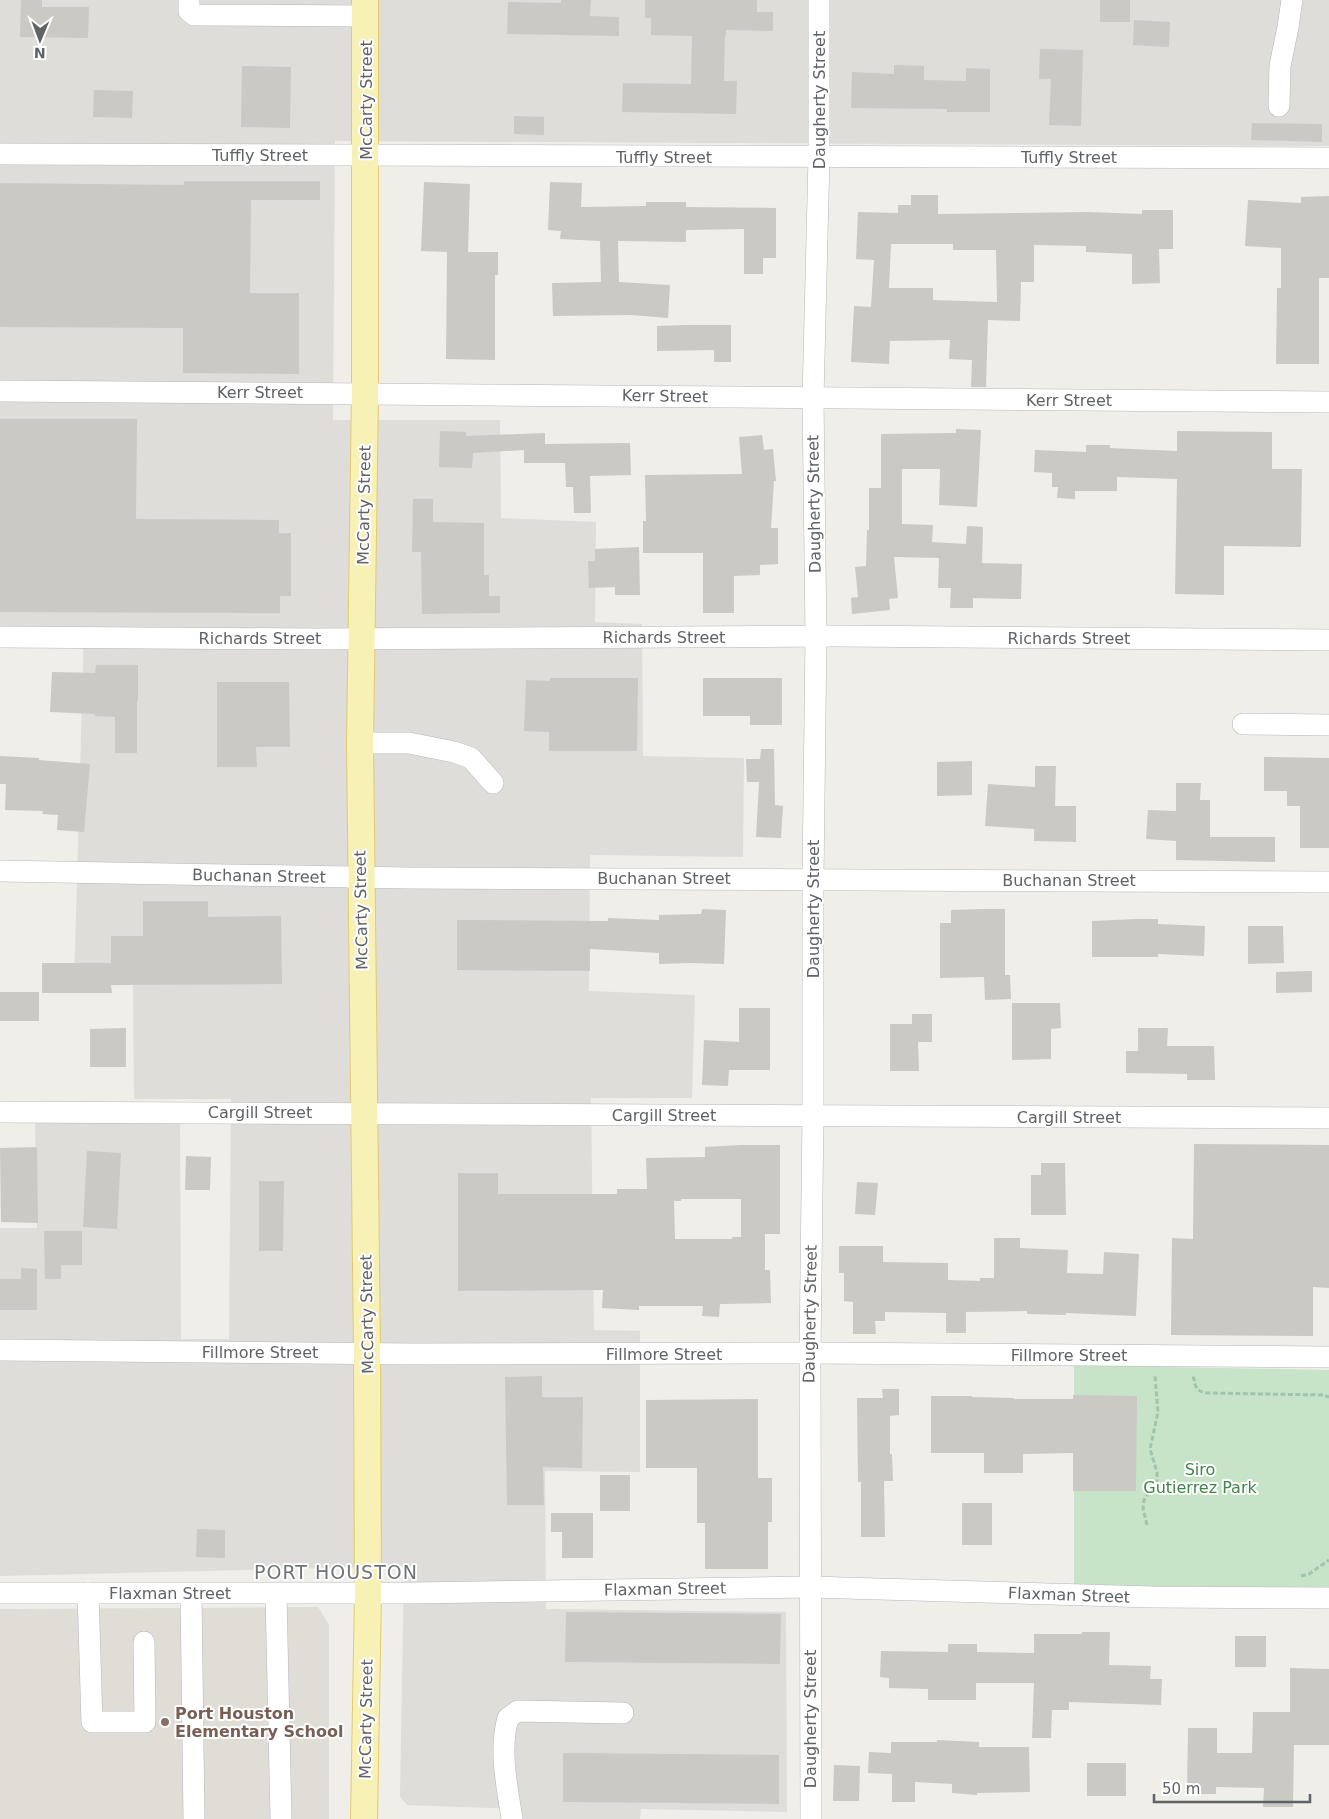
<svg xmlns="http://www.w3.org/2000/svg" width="1329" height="1819" viewBox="0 0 1329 1819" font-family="'DejaVu Sans',sans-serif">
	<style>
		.industrial { fill: #deddda }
		.education { fill: #dfddd6 }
		.green { fill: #c7e4c9 }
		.building { fill: #cbc9c4; fill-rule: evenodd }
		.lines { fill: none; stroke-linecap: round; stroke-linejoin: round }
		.minor-casing { stroke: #b5b7ba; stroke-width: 22 }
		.major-casing { stroke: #e3cb6d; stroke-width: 28 }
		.path { stroke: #a1c4ad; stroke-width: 3; stroke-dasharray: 5 2.5; stroke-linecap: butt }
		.minor { stroke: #fff; stroke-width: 21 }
		.major { stroke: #f7f1b5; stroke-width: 26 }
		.education-dot { fill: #8d6e63; stroke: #fff; stroke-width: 2 }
		.labels { text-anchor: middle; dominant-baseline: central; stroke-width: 4; stroke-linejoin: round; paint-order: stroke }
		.street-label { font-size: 16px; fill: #5f6266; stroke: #fff }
		.park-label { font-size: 16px; fill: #408449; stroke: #fff }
		.education-label { font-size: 16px; font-weight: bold; fill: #785e54; stroke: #fff; text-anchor: start }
		.quarter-label { font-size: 19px; letter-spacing: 1px; fill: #707378; stroke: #fff }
	</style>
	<rect width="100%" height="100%" fill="#efeee8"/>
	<path class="industrial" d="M 0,0 L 1329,0 L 1329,146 L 335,141 L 333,420 L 500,420 L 501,518 L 596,522 L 595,622 L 642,624 L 643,756 L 744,758 L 743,857 L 590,855 L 589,991 L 695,995 L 692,1098 L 591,1098 L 594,1330 L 640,1331 L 640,1472 L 545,1471 L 546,1609 L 786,1612 L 787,1812 L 641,1809 L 640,1819 L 518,1819 L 517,1809 L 407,1805 L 400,1797 L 404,1566 L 0,1576 L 0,1228 L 37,1228 L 35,1119 L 180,1117 L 181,1339 L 229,1339 L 231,1099 L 134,1099 L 133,985 L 74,986 L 84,629 L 0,627 Z"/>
	<path class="education" d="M 318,1607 L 329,1625 L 329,1819 L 0,1819 L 0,1609 Z"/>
	<path class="green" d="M 1074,1365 L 1329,1370 L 1329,1590 L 1074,1587 Z"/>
	<g class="building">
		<path d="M 21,0 L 42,0 L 42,7 L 89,7 L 88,38 L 20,37 Z"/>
		<path d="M 561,0 L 591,0 L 590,16 L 619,17 L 619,36 L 507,34 L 508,2 L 561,3 Z"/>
		<path d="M 645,0 L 757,0 L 757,12 L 773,12 L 773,31 L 726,30 L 726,36 L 725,36 L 724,81 L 737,81 L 736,114 L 622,112 L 623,83 L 691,84 L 692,36 L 651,35 L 651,18 L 645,18 Z"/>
		<rect x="1100" y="0" width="30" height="22"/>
		<path d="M 1134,20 L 1170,22 L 1169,47 L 1133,45 Z"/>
		<path d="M 1040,49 L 1083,50 L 1081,126 L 1049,125 L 1051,79 L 1039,79 Z"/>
		<path d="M 894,65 L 924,66 L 924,80 L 966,81 L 966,68 L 990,69 L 990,112 L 947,112 L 947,109 L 851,108 L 852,72 L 894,74 Z"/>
		<path d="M 242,66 L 291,67 L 290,128 L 241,127 Z"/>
		<path d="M 94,90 L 133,91 L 132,118 L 93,117 Z"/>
		<path d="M 514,116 L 544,117 L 544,135 L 514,134 Z"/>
		<path d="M 1252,123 L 1322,124 L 1322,142 L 1251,140 Z"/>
		<path d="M 184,181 L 320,181 L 320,200 L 251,200 L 250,293 L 299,293 L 299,374 L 183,373 L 183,328 L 0,327 L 0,183 L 184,185 Z"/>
		<path d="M 424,182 L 470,184 L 468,252 L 498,252 L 498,275 L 495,275 L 495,360 L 446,359 L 447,252 L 421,251 Z"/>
		<path d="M 550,182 L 582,183 L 581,207 L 646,206 L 646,202 L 686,202 L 686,207 L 776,208 L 776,258 L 763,258 L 763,274 L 744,274 L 744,229 L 686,230 L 686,242 L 618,241 L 619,282 L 670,285 L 668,318 L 631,315 L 553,316 L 552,283 L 601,282 L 600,241 L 560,239 L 561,231 L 548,230 Z"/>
		<path d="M 911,195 L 938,195 L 938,214 L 1087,212 L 1142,214 L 1142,210 L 1173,210 L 1173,249 L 1159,249 L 1160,283 L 1132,284 L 1132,254 L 1086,252 L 1086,246 L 1034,245 L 1034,282 L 1021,282 L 1020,321 L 988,320 L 986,387 L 971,387 L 972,360 L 949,359 L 950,340 L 890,341 L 889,364 L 851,362 L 854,306 L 871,307 L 874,260 L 856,259 L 858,212 L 898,213 L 898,205 L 911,205 ZM 891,244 L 953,244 L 953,250 L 996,250 L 997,302 L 933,300 L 933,288 L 889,288 Z"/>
		<path d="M 1329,196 L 1329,278 L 1319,278 L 1319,364 L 1276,364 L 1277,288 L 1281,288 L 1281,248 L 1245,246 L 1248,200 L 1301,203 L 1301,197 Z"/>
		<path d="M 684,325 L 731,325 L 731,362 L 714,362 L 714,350 L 657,351 L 657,326 Z"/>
		<path d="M 0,419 L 137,419 L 136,519 L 279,520 L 279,533 L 291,533 L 291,596 L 280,596 L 280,613 L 0,612 Z"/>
		<path d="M 956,429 L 981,430 L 977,507 L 939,505 L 940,469 L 902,469 L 902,524 L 933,525 L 932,542 L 966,544 L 967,526 L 983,527 L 982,563 L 1022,564 L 1021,599 L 973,598 L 973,608 L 950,608 L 951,588 L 938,588 L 939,558 L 894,557 L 898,598 L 889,599 L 890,610 L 852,614 L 851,598 L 858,597 L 855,567 L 866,566 L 867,530 L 869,530 L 869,488 L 881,488 L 881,434 L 956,433 Z"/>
		<path d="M 440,431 L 466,432 L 466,436 L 545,433 L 545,444 L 630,443 L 631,475 L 590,476 L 591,513 L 574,513 L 573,487 L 566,487 L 565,463 L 524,463 L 524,450 L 473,453 L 472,468 L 439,467 Z"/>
		<path d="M 1177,431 L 1272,432 L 1272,469 L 1302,469 L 1301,547 L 1224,546 L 1224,595 L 1175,594 L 1177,479 L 1117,477 L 1117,491 L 1075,491 L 1075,499 L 1057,498 L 1058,487 L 1052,487 L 1052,473 L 1034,472 L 1035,450 L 1086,452 L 1086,445 L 1110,445 L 1110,448 L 1177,451 Z"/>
		<path d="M 762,435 L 764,450 L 773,449 L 776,481 L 774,481 L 771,528 L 778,528 L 778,564 L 760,565 L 760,575 L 734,576 L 734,613 L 703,613 L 703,553 L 643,553 L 643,521 L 646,521 L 645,475 L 742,474 L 739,437 Z"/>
		<path d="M 413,499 L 433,499 L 433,522 L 484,523 L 484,575 L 489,575 L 489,596 L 500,596 L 500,613 L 422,614 L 421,552 L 412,552 Z"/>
		<path d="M 639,547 L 640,595 L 615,595 L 615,587 L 589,588 L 588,561 L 595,561 L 595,549 Z"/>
		<path d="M 96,665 L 138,665 L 138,701 L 137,701 L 137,753 L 115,753 L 115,717 L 95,716 L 95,714 L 50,712 L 52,672 L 95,673 Z"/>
		<path d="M 550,678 L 638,678 L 637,751 L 549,751 L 549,732 L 524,731 L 526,680 L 550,681 Z"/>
		<path d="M 703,678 L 782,678 L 782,725 L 750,725 L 750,716 L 703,716 Z"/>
		<path d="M 217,682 L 289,682 L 290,747 L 256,747 L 257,767 L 217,767 Z"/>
		<path d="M 761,749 L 774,749 L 775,805 L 783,806 L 781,838 L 756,837 L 759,782 L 747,782 L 746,759 L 760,759 Z"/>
		<path d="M 0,756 L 39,758 L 39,760 L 90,764 L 84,832 L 57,830 L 58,815 L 42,814 L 43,811 L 5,810 L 6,784 L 0,784 Z"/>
		<path d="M 1264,757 L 1329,758 L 1329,848 L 1300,848 L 1300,806 L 1287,806 L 1287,791 L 1264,791 Z"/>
		<path d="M 972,761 L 972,795 L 937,796 L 937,762 Z"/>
		<path d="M 1035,766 L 1056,766 L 1055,806 L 1076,806 L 1076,842 L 1034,841 L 1034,829 L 985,826 L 988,784 L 1035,787 Z"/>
		<path d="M 1176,783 L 1201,783 L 1200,800 L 1210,800 L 1210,837 L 1275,837 L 1275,862 L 1176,860 L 1176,841 L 1146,839 L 1148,810 L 1176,811 Z"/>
		<path d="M 143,901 L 208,901 L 208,917 L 281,916 L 282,984 L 111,985 L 112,993 L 42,993 L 42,963 L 111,963 L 111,936 L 143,936 Z"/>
		<path d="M 702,909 L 726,910 L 724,964 L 690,963 L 659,964 L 659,953 L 590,949 L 590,971 L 457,970 L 457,920 L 608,921 L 608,918 L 659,920 L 659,915 L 701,914 Z"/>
		<path d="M 984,909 L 1005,909 L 1005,975 L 1010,975 L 1011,999 L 985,1000 L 984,977 L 940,978 L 940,923 L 951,923 L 951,910 Z"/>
		<path d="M 1135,919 L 1158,919 L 1158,924 L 1205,926 L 1204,956 L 1158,954 L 1158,957 L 1092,957 L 1092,921 Z"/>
		<path d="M 1248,926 L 1283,926 L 1284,963 L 1248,964 Z"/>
		<path d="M 1312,971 L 1312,992 L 1276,993 L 1276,972 Z"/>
		<rect x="0" y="992" width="39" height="29"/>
		<path d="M 1012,1003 L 1060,1003 L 1061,1028 L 1051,1029 L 1051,1059 L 1012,1060 Z"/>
		<path d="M 739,1008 L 770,1008 L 770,1070 L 729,1070 L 728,1086 L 702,1085 L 704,1040 L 739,1042 Z"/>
		<path d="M 912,1014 L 932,1014 L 932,1042 L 918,1042 L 919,1071 L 890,1071 L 890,1024 L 912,1024 Z"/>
		<path d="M 126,1028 L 126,1067 L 90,1067 L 90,1029 Z"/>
		<path d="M 1138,1028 L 1168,1028 L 1167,1046 L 1214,1046 L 1215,1080 L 1187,1080 L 1187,1074 L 1126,1073 L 1126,1051 L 1138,1051 Z"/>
		<path d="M 1194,1144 L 1329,1145 L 1329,1288 L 1313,1287 L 1313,1336 L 1171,1335 L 1172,1238 L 1193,1239 Z"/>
		<path d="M 741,1145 L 780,1145 L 780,1234 L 765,1234 L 765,1270 L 770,1270 L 771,1303 L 720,1304 L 719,1317 L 702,1316 L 703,1306 L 639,1306 L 639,1310 L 602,1308 L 603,1290 L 458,1291 L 458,1173 L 498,1173 L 498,1194 L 617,1194 L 617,1189 L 647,1189 L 646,1158 L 705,1157 L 705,1147 ZM 681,1199 L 741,1199 L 741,1237 L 732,1237 L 732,1239 L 675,1239 L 674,1201 L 681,1201 Z"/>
		<path d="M 37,1147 L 38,1223 L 1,1222 L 0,1148 Z"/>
		<path d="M 87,1151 L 121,1153 L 117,1229 L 83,1227 Z"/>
		<path d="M 186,1156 L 211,1157 L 210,1190 L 185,1190 Z"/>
		<path d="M 1041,1163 L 1065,1163 L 1066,1215 L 1031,1215 L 1031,1175 L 1041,1175 Z"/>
		<path d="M 259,1181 L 284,1181 L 283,1251 L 259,1251 Z"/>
		<path d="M 857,1182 L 878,1183 L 875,1215 L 855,1214 Z"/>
		<path d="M 44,1231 L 82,1231 L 82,1265 L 61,1265 L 61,1279 L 45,1279 Z"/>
		<path d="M 994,1238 L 1020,1238 L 1020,1248 L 1068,1250 L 1067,1273 L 1103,1274 L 1104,1252 L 1139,1254 L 1136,1316 L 1066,1313 L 1066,1315 L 1027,1314 L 1027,1311 L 966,1312 L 966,1333 L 946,1333 L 946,1313 L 885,1312 L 885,1321 L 875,1321 L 876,1334 L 853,1334 L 853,1302 L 844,1301 L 844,1273 L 839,1273 L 839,1246 L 883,1246 L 883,1262 L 948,1263 L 948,1280 L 980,1281 L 980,1278 L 994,1278 Z"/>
		<path d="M 21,1268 L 37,1269 L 37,1310 L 0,1310 L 0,1279 L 21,1279 Z"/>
		<path d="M 542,1376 L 542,1397 L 583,1397 L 582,1468 L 543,1467 L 544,1505 L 507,1505 L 505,1377 Z"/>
		<path d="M 882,1389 L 899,1389 L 899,1415 L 890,1416 L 890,1454 L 892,1454 L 893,1481 L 884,1481 L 885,1537 L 861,1537 L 861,1482 L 858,1482 L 857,1398 L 883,1398 Z"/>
		<path d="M 1073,1395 L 1137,1396 L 1136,1491 L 1073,1491 L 1073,1453 L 1023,1454 L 1023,1473 L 984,1473 L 984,1453 L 931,1453 L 931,1396 L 972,1396 L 972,1397 L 1014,1398 L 1014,1399 L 1073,1399 Z"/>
		<path d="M 758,1399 L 758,1478 L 772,1478 L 772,1522 L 768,1522 L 768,1569 L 705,1569 L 705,1523 L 697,1523 L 697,1468 L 646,1468 L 646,1400 Z"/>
		<rect x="600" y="1475" width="30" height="36"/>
		<rect x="962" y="1503" width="30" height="42"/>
		<path d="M 551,1513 L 593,1513 L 593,1558 L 562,1558 L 562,1532 L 551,1532 Z"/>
		<path d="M 197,1529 L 225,1530 L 225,1558 L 196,1557 Z"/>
		<path d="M 566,1612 L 781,1614 L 780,1664 L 565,1662 Z"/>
		<path d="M 1082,1632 L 1110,1632 L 1109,1665 L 1151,1666 L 1150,1679 L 1162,1679 L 1161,1705 L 1069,1702 L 1069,1710 L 1052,1710 L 1051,1738 L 1032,1738 L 1034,1683 L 976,1683 L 976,1700 L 928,1700 L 928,1689 L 889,1688 L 889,1678 L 880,1677 L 881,1651 L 948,1652 L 948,1644 L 977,1644 L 977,1652 L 1034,1653 L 1034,1634 L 1082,1634 Z"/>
		<rect x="1235" y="1636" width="31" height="31"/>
		<path d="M 1290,1668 L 1329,1669 L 1329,1745 L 1294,1745 L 1293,1807 L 1263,1807 L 1264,1788 L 1216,1787 L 1216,1794 L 1187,1794 L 1188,1728 L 1217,1728 L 1217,1753 L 1252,1753 L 1253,1712 L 1290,1712 Z"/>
		<path d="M 937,1740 L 979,1742 L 979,1747 L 1029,1747 L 1030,1792 L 977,1793 L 977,1795 L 952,1793 L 952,1784 L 915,1782 L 915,1802 L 892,1802 L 892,1774 L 868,1773 L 869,1752 L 891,1753 L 891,1742 L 937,1742 Z"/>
		<path d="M 563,1753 L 779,1755 L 779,1804 L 563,1802 Z"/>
		<rect x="1087" y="1763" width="39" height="33"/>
		<path d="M 834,1765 L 860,1766 L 859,1801 L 833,1801 Z"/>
	</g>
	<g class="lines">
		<defs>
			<g id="minor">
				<path d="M 189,0 L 189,11 L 194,15 L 365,16"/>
				<path d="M 1279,106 L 1280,66 L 1288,27 L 1292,0"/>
				<path d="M 0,154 L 1329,158"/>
				<path d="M 0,391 L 1329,402"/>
				<path d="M 0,637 L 315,639 L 838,636 L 1329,640"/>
				<path d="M 1243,724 L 1329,725"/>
				<path d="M 360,743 L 409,743 L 454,752 L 471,758 L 493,783"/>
				<path d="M 0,871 L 407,878 L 1329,882"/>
				<path d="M 0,1112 L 1329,1118"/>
				<path d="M 0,1350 L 414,1354 L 810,1353 L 1329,1357"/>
				<path d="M 0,1593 L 413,1593 L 810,1587 L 1152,1597 L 1329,1598"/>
				<path d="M 88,1593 L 92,1722 L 145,1722 L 144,1642"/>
				<path d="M 191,1594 L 194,1819"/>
				<path d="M 276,1594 L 281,1819"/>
				<path d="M 512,1819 C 507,1786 499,1750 508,1718 L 518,1711 L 623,1713"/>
				<path d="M 811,1819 L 810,1353 L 813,1116 L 813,878 L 816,637 L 813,398 L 819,157 L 819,0"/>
			</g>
			<path id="major" d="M 364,1819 L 368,1593 L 367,1352 L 360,743 L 365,393 L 365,0"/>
		</defs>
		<use href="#minor" class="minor-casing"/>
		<use href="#major" class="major-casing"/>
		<g class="path">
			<path d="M 1192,1378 L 1194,1378 C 1195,1388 1198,1392 1207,1393 L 1323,1395 L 1329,1397"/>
			<path d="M 1147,1525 L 1143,1508 L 1144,1500 L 1157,1480 L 1157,1472 L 1150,1449 L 1158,1412 L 1155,1376"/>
			<path d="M 1301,1576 L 1309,1574 L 1329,1560"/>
		</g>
		<use href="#minor" class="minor"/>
		<use href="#major" class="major"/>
	</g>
	<circle class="education-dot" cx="165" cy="1722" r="5"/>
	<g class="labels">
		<g class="street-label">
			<text transform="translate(366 100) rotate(-90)">McCarty Street</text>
			<text transform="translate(819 100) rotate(-90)">Daugherty Street</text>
			<text x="260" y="155">Tuffly Street</text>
			<text x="664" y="157">Tuffly Street</text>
			<text x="1069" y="157">Tuffly Street</text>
			<text x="260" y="392">Kerr Street</text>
			<text transform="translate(665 396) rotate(1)">Kerr Street</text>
			<text x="1069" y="400">Kerr Street</text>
			<text transform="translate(814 504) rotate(-91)">Daugherty Street</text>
			<text transform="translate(364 505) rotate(-89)">McCarty Street</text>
			<text x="664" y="637">Richards Street</text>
			<text x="260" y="638">Richards Street</text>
			<text x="1069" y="638">Richards Street</text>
			<text transform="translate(259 876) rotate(1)">Buchanan Street</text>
			<text x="664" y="878">Buchanan Street</text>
			<text x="1069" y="880">Buchanan Street</text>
			<text transform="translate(813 909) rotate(-90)">Daugherty Street</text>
			<text transform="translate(361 910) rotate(-91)">McCarty Street</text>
			<text x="260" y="1112">Cargill Street</text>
			<text x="664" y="1115">Cargill Street</text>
			<text x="1069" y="1117">Cargill Street</text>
			<text transform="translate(367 1314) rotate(-91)">McCarty Street</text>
			<text transform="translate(810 1314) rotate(-89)">Daugherty Street</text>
			<text x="260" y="1352">Fillmore Street</text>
			<text x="664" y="1354">Fillmore Street</text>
			<text x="1069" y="1355">Fillmore Street</text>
			<text transform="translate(665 1589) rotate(-1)">Flaxman Street</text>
			<text x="170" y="1593">Flaxman Street</text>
			<text transform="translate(1069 1595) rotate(2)">Flaxman Street</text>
			<text transform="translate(366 1719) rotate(-89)">McCarty Street</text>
			<text transform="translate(810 1719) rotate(-90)">Daugherty Street</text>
		</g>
		<g class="park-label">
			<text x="1200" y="1469">Siro<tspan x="1200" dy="18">Gutierrez Park</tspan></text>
		</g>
		<g class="education-label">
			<text x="175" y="1713">Port Houston<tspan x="175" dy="18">Elementary School</tspan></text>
		</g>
		<g class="quarter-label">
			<text x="336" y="1572">PORT HOUSTON</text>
		</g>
	</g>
	<g transform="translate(40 40) rotate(181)" stroke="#ffffff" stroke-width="4" paint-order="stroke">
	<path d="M0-4L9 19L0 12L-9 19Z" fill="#5f6266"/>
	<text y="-8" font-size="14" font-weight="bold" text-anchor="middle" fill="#5f6266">N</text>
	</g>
	<path d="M1154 1794v8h156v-8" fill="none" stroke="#5f6266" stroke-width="2.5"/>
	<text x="1162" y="1794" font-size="15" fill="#5f6266" stroke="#ffffff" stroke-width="4" paint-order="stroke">50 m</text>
</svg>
